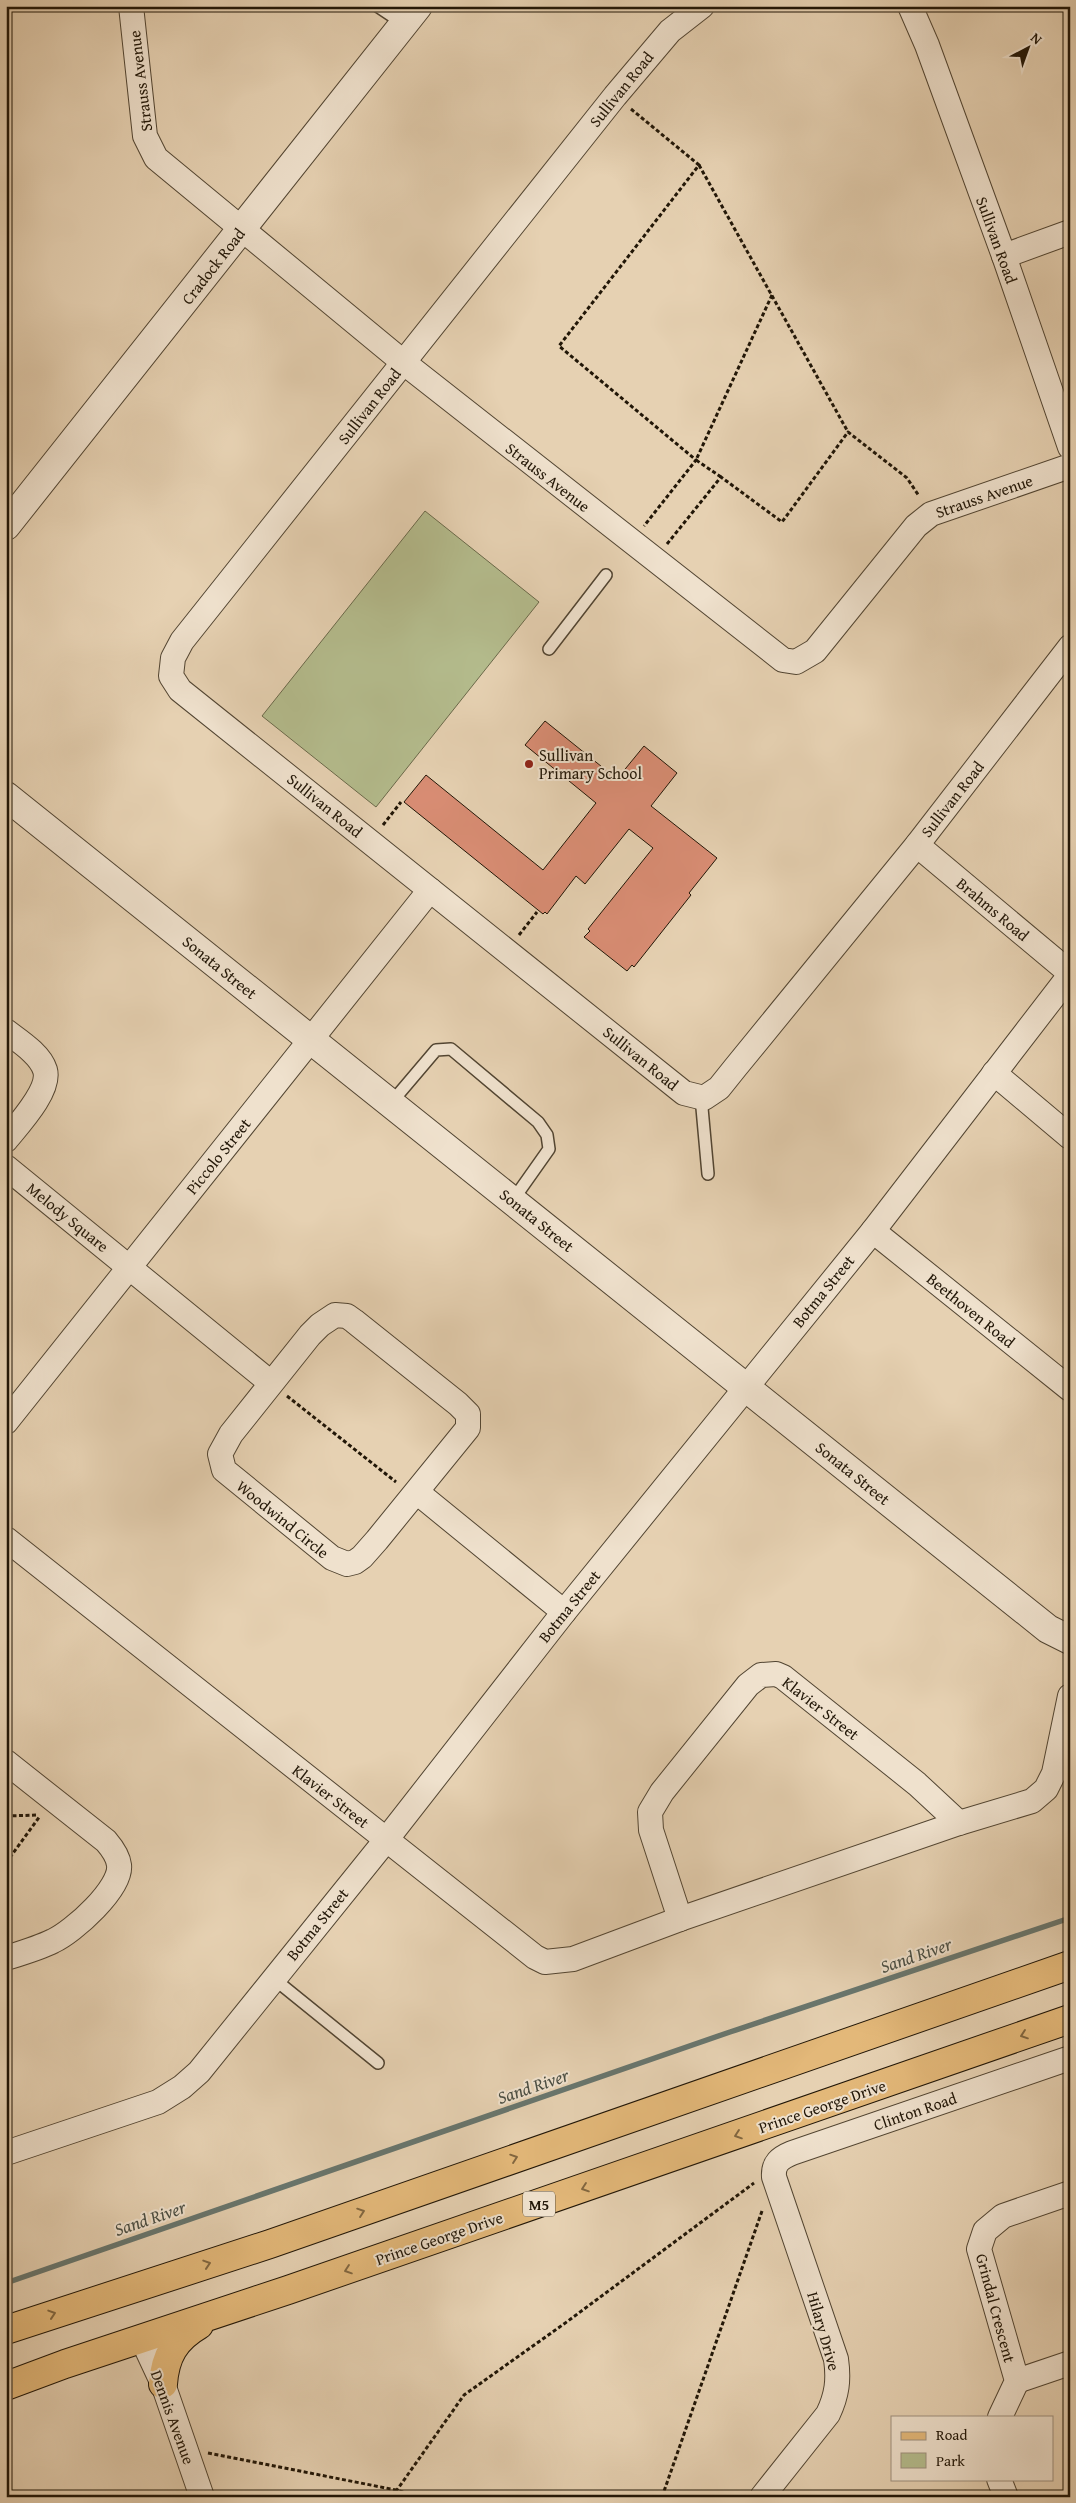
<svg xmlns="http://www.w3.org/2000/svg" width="1076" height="2503" viewBox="0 0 1076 2503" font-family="'Gentium Book Plus',serif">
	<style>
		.green { fill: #b4bc8d; stroke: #6a694a }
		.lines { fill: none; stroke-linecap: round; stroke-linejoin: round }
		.stream { stroke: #68766e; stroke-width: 5.5 }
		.building { fill: #d98d74; stroke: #211607 }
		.service-casing { stroke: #524532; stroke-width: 14 }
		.minor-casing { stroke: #524532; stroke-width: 26 }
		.tertiary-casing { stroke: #524532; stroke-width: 30 }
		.primary-casing { stroke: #211607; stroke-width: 30 }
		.path { stroke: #211607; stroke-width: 3; stroke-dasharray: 4 2.5; stroke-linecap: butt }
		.service { stroke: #efe1cd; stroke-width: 11 }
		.minor { stroke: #efe1cd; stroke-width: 24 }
		.tertiary { stroke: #efe1cd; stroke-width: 28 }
		.primary { stroke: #e3b879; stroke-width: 28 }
		.oneway { stroke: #826740 }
		.poi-dot { fill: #8f2418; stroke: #efe1cd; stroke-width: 2 }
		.labels { text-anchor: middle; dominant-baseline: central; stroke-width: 4; stroke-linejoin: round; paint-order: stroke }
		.shield { fill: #efe1cd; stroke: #5f5342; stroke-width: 1 }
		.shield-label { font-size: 15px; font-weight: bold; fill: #211607 }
		.street-label { font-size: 16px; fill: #211607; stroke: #efe1cd }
		.poi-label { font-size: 16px; fill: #211607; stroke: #efe1cd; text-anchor: start }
		.water-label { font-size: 18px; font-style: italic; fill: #4a4e43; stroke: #efe1cd }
	</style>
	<rect width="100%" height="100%" fill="#e6d1b2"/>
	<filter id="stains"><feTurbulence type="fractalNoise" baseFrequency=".004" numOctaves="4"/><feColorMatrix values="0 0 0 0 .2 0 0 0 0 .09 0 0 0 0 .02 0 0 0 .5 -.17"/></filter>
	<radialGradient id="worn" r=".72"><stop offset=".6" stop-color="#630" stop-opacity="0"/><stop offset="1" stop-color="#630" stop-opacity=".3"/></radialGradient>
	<path class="green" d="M 425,511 L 539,602 L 376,807 L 262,716 Z"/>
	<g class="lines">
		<path class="stream" d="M 6,2283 L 730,2032 L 1070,1918"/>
	</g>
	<path class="building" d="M 545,721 L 617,779 L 644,746 L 677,773 L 651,806 L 717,858 L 689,893 L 691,895 L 634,967 L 632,965 L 627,971 L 584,937 L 590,931 L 588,929 L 653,848 L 629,829 L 585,884 L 576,876 L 547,914 L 545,912 L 543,914 L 404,802 L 426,775 L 543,870 L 596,803 L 525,745 Z"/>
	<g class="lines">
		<defs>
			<g id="service">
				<path d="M 377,6 L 404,24"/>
				<path d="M 549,649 L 606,575"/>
				<path d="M 701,1097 L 708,1174"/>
				<path d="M 391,1103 L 436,1050 L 451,1049 L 538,1122 L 547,1135 L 549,1149 L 513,1200"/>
				<path d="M 273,1978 L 378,2063"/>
			</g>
			<g id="minor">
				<path d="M 131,6 L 145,136 L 156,158 L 403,362 L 783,660 L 796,662 L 815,651 L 916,526 L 931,514 L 1070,466"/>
				<path d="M 702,6 L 670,31 L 615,96 L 182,641 L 173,658 L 171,676 L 180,690 L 684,1093 L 704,1098 L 719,1088 L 735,1068 L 917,845 L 1070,647"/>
				<path d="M 910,6 L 927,45 L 1004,256 L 1070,447"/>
				<path d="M 1004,256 L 1070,232"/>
				<path d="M 917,845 L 1070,973"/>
				<path d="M 6,1031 C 19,1041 40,1054 45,1070 C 51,1090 18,1125 6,1140"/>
				<path d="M 994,1073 L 1070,1137"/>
				<path d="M 6,1167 L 271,1383"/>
				<path d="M 873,1231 L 1070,1389"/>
				<path d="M 335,1315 L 347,1316 L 354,1321 L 458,1404 L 468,1414 L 468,1428 L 377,1540 L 362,1557 L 355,1562 L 347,1564 L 332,1558 L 224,1470 L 220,1454 L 231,1434 L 310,1335 L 320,1325 Z"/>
				<path d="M 6,1422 L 430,890"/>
				<path d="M 418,1493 L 564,1612"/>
				<path d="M 6,1539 L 535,1957 L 545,1962 L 573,1959 L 680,1919 L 959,1823 L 1032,1801 L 1046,1789 L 1054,1773 L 1070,1696"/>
				<path d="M 6,1762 L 106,1841 C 112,1848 118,1856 119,1865 C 122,1888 73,1932 53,1941 C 39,1948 22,1953 6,1958"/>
				<path d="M 680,1919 L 651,1830 L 650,1812 L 662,1792 L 748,1685 L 761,1675 L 776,1674 L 783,1677 L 917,1784 L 959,1823"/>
				<path d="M 6,2153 L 158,2102 L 182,2087 L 199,2072 L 386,1840 L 564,1612 L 873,1231 L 1070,975"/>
				<path d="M 142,2339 L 163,2384 L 202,2497"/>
				<path d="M 1017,2381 L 1070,2363"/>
				<path d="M 1000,2417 L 1017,2381 L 979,2249 L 985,2231 L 1003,2216 L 1070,2193"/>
				<path d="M 999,2479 L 1006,2497"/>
				<path d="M 762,2497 L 828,2414 C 837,2395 839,2380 836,2359 L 774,2177 C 773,2163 780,2158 792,2153 L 1070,2058"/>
			</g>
			<g id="tertiary">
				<path d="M 6,526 L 418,6"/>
				<path d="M 6,796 L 1048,1629 L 1070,1640"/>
			</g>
			<g id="primary">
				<path d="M 6,2330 L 270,2244 L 1070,1965"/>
				<path d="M 163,2384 C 165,2356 175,2339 199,2325"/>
				<path d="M 6,2386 L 65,2364 L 288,2290 L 1070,2019"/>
			</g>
		</defs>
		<use href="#service" class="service-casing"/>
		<use href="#minor" class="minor-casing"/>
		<use href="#tertiary" class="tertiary-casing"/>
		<use href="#primary" class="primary-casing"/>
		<g class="path">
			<path d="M 631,109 L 699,165 L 559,346 L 696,460 L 644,526"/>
			<path d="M 699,165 L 848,432"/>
			<path d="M 721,477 L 696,460 L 772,295"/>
			<path d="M 667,544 L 721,477 L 782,522 L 848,432 L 907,478 L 919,496"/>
			<path d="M 383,825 L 401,802"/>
			<path d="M 519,935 L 537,912"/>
			<path d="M 287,1396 L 396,1482"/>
			<path d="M 6,1816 L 38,1815"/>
			<path d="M 6,1863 L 40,1816"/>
			<path d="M 208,2453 L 396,2490 L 421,2497"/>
			<path d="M 392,2497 L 464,2395 L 568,2321 L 754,2183"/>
			<path d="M 662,2497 L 762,2211"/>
		</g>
		<use href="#service" class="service"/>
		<use href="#minor" class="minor"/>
		<use href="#tertiary" class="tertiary"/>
		<use href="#primary" class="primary"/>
	</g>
	<defs><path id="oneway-chevron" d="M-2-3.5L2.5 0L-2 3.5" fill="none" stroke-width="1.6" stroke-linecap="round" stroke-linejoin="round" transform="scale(1.25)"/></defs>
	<g class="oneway">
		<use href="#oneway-chevron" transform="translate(1024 2035) rotate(161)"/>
		<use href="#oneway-chevron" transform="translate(738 2135) rotate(161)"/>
		<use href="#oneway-chevron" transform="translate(514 2158) rotate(-19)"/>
		<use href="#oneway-chevron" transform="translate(585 2188) rotate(161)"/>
		<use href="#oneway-chevron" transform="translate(361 2212) rotate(-19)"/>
		<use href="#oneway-chevron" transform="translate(207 2264) rotate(-18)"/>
		<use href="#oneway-chevron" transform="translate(348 2270) rotate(161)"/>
		<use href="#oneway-chevron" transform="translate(52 2314) rotate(-18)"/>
	</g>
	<circle class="poi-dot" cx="529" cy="764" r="5"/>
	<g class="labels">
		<rect class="shield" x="523" y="2191.5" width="32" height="25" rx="4"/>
		<g class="shield-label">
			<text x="539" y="2204">M5</text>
		</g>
		<g class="street-label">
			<text transform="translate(140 81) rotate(-97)">Strauss Avenue</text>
			<text transform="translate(621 89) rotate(-51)">Sullivan Road</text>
			<text transform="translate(997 240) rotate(70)">Sullivan Road</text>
			<text transform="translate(213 266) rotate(-52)">Cradock Road</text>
			<text transform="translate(369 406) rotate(-52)">Sullivan Road</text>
			<text transform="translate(548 477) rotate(38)">Strauss Avenue</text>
			<text transform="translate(984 496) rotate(-19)">Strauss Avenue</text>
			<text transform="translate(952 799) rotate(-52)">Sullivan Road</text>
			<text transform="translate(325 805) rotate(39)">Sullivan Road</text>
			<text transform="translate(993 909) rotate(40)">Brahms Road</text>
			<text transform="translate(220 967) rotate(39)">Sonata Street</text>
			<text transform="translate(641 1058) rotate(39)">Sullivan Road</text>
			<text transform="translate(218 1156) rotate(-51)">Piccolo Street</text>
			<text transform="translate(68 1217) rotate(39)">Melody Square</text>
			<text transform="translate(537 1220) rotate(39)">Sonata Street</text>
			<text transform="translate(823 1291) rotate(-51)">Botma Street</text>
			<text transform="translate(971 1310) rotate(39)">Beethoven Road</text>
			<text transform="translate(853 1473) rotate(39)">Sonata Street</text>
			<text transform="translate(283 1519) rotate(39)">Woodwind Circle</text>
			<text transform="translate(569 1606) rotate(-51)">Botma Street</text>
			<text transform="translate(821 1708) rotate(38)">Klavier Street</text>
			<text transform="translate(331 1796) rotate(38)">Klavier Street</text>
			<text transform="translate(317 1924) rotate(-51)">Botma Street</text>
			<text transform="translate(822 2106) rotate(-19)">Prince George Drive</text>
			<text transform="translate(915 2111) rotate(-19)">Clinton Road</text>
			<text transform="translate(439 2238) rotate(-19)">Prince George Drive</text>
			<text transform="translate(996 2308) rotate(75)">Grindal Crescent</text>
			<text transform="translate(824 2331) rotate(74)">Hilary Drive</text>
			<text transform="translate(173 2417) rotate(70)">Dennis Avenue</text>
		</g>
		<g class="poi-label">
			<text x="539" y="755">Sullivan<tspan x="539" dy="18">Primary School</tspan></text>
		</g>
		<g class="water-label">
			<text transform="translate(916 1955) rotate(-19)">Sand River</text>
			<text transform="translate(533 2086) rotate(-19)">Sand River</text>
			<text transform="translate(150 2218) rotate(-19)">Sand River</text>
		</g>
	</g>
	<rect width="1076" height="2503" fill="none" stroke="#e6d1b2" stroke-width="25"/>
	<rect x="8" y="8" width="1061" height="2488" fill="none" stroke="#211607" stroke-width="2.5"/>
	<rect x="12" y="12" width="1051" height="2478" fill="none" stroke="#211607"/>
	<rect x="891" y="2416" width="162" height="65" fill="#efe1cd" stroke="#9d907e"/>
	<rect x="901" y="2432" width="25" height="8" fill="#e3b879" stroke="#9d907e"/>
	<text x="936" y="2440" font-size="15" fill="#211607">Road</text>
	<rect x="901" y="2453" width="25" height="15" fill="#b4bc8d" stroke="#9d907e"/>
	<text x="936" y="2466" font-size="15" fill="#211607">Park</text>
	<g transform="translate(1028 48) rotate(41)" stroke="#efe1cd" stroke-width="4" paint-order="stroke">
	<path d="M0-4L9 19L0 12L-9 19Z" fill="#211607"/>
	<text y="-8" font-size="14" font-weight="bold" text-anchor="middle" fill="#211607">N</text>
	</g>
	<rect width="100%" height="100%" filter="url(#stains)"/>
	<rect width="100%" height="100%" fill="url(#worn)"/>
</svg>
